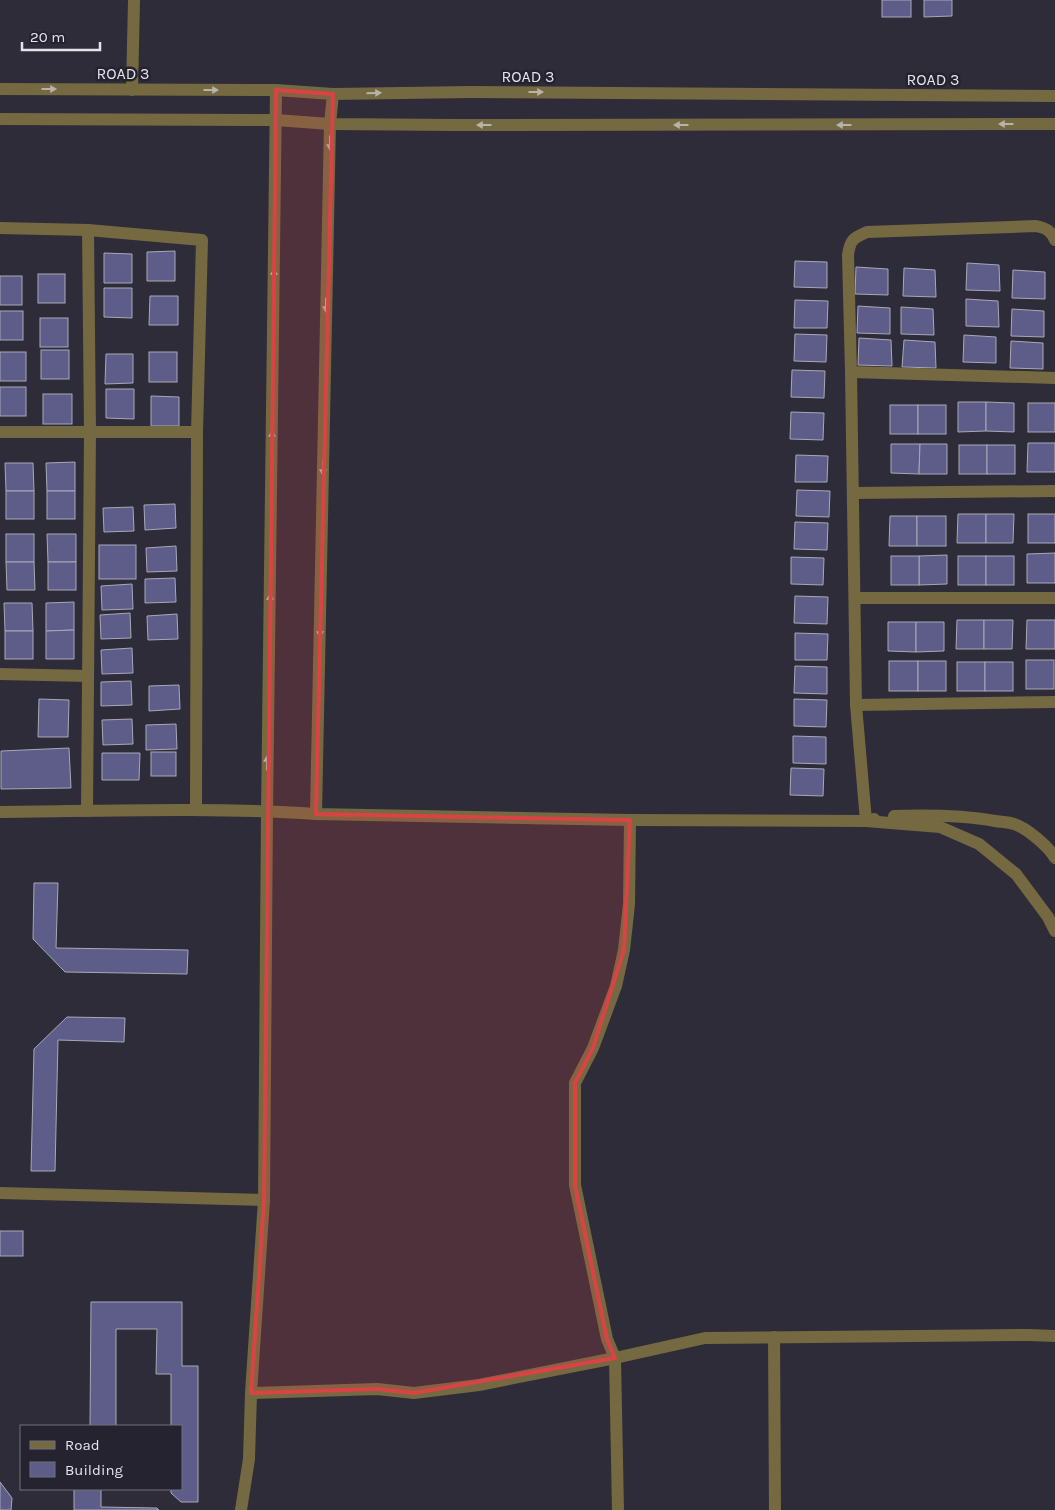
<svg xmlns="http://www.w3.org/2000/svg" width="1055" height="1510" viewBox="0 0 1055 1510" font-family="Karla,sans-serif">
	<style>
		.building { fill: #5e5d89; stroke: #a8a8b8 }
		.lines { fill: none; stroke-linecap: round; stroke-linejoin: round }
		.minor { stroke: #746941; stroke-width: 12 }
		.tertiary { stroke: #746941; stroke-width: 12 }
		.oneway { fill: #b7b3a8 }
		.marked { fill: #d84445; fill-opacity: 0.2; stroke: #d84445; stroke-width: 4; stroke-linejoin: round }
		.labels { text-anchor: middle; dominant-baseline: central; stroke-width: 5; stroke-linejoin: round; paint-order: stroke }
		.street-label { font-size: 16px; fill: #e4e4ec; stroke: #24232f }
	</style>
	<rect width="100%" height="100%" fill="#2e2c39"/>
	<g class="building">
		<rect x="882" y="0" width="29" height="17"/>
		<path d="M 924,0 L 952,0 L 952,16 L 924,17 Z"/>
		<path d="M 175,251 L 175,281 L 147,281 L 147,252 Z"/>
		<path d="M 104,253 L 132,254 L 132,283 L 104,283 Z"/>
		<path d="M 795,261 L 827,262 L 827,288 L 794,287 Z"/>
		<path d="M 967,263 L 999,265 L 1000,291 L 966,290 Z"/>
		<path d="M 856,267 L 888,269 L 888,295 L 855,294 Z"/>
		<path d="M 904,268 L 935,270 L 936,297 L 903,296 Z"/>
		<path d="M 1013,270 L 1045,272 L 1045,299 L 1012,298 Z"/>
		<rect x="38" y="274" width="27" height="29"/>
		<rect x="0" y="276" width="22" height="29"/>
		<path d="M 104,288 L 132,288 L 132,318 L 104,317 Z"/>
		<path d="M 150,296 L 178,296 L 178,325 L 149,325 Z"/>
		<path d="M 966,299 L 998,301 L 999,327 L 966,326 Z"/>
		<path d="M 795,300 L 828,301 L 827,328 L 794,328 Z"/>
		<path d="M 858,306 L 890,308 L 890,334 L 857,333 Z"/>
		<path d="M 901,307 L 933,309 L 934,335 L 901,334 Z"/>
		<path d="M 1012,309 L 1044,311 L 1044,337 L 1011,336 Z"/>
		<rect x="0" y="311" width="23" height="29"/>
		<rect x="40" y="318" width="28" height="29"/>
		<path d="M 795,334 L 827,335 L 826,362 L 794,361 Z"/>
		<path d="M 964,335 L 996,337 L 996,363 L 963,362 Z"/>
		<path d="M 859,338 L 891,340 L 892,366 L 858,365 Z"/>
		<path d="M 904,340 L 935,342 L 936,368 L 902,367 Z"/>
		<path d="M 1011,341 L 1043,343 L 1043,369 L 1010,368 Z"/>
		<rect x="41" y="350" width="28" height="29"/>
		<rect x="0" y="352" width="26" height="29"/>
		<rect x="149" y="352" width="28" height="30"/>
		<path d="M 106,354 L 133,354 L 133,383 L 105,384 Z"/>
		<path d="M 792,370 L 825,371 L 824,398 L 791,397 Z"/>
		<rect x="0" y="387" width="26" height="29"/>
		<path d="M 106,389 L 134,389 L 134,419 L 106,418 Z"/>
		<rect x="43" y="394" width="29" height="30"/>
		<path d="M 151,396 L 179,397 L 179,426 L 151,426 Z"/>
		<path d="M 958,402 L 986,402 L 986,431 L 958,432 Z"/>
		<path d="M 986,402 L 1014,403 L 1014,432 L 986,431 Z"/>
		<rect x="1028" y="403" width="27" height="29"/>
		<rect x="890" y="405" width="28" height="29"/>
		<rect x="918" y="405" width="28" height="29"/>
		<path d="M 791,412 L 824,413 L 823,440 L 790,439 Z"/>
		<path d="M 1028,443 L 1055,443 L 1055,472 L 1027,472 Z"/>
		<path d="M 891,444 L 920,444 L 919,474 L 891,473 Z"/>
		<path d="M 920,444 L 947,444 L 947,474 L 919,474 Z"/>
		<rect x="959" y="445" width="28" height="29"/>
		<rect x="987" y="445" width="28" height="29"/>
		<path d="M 796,455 L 828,456 L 827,482 L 795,482 Z"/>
		<path d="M 75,462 L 75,491 L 47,491 L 46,463 Z"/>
		<path d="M 5,463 L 33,463 L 34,491 L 6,491 Z"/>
		<path d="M 797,490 L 830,491 L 829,517 L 796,516 Z"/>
		<rect x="6" y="491" width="28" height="28"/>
		<rect x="47" y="491" width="28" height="28"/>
		<path d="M 175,504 L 176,528 L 145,530 L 144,505 Z"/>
		<path d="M 133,507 L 134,531 L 104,532 L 103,508 Z"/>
		<path d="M 958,514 L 986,514 L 986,543 L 957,543 Z"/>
		<path d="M 986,514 L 1014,514 L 1013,543 L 986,543 Z"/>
		<rect x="1028" y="514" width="27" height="29"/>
		<path d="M 890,516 L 917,516 L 917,546 L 889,546 Z"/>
		<rect x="917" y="516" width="29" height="30"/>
		<path d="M 795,522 L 828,523 L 827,550 L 794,549 Z"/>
		<rect x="6" y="534" width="28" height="28"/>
		<path d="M 47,534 L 76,534 L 76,562 L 48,562 Z"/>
		<rect x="99" y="545" width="37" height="34"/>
		<path d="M 176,546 L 177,571 L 147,572 L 146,548 Z"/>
		<path d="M 1055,553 L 1055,583 L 1027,583 L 1027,554 Z"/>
		<path d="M 947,555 L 947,584 L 919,585 L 919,556 Z"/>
		<rect x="891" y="556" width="28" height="29"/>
		<rect x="958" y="556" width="28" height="29"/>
		<rect x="986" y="556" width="28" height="29"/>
		<path d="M 791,557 L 824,558 L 823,585 L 791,584 Z"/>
		<path d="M 6,562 L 34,562 L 35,590 L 7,590 Z"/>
		<rect x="48" y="562" width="28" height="28"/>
		<path d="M 175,578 L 176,602 L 145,603 L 145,579 Z"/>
		<path d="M 132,584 L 133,609 L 102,610 L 101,586 Z"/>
		<path d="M 795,596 L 828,597 L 827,624 L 794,623 Z"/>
		<path d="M 74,602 L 74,630 L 46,631 L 46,603 Z"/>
		<path d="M 4,603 L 32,603 L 33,631 L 5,631 Z"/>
		<path d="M 130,613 L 131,638 L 101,639 L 100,615 Z"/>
		<path d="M 177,614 L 178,639 L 148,640 L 147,616 Z"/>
		<path d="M 957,620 L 984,620 L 984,649 L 956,649 Z"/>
		<path d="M 984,620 L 1013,620 L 1012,649 L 984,649 Z"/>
		<path d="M 1027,620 L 1055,620 L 1055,649 L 1026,649 Z"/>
		<path d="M 888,622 L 916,622 L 916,652 L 888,651 Z"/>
		<path d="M 916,622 L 944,622 L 944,651 L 916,652 Z"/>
		<path d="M 74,630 L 74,659 L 46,659 L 46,631 Z"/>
		<rect x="5" y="631" width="28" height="28"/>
		<path d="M 795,633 L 828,634 L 827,660 L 795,660 Z"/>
		<path d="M 132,648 L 133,673 L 102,674 L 101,650 Z"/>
		<rect x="1026" y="660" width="28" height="29"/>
		<rect x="889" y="661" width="29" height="30"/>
		<rect x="918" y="661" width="28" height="30"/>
		<rect x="957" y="662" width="28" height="29"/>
		<rect x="985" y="662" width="28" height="29"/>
		<path d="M 795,666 L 827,667 L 827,694 L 794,693 Z"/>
		<path d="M 131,681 L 132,705 L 101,706 L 101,682 Z"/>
		<path d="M 179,685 L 180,709 L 149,711 L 149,686 Z"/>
		<path d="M 39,699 L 69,700 L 68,737 L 38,737 Z"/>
		<path d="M 794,699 L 827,700 L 826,727 L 794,726 Z"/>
		<path d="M 132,719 L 133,744 L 103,745 L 102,720 Z"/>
		<path d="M 176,724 L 177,749 L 146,750 L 146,725 Z"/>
		<path d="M 793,736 L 826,737 L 826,764 L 793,763 Z"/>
		<path d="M 69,748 L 71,788 L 1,789 L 1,751 Z"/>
		<rect x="151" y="752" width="25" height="24"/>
		<path d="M 102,753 L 140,753 L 139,780 L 102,780 Z"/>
		<path d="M 791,768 L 824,769 L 823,796 L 790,795 Z"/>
		<path d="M 34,883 L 58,883 L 56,948 L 188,950 L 187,974 L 65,972 L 33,939 Z"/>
		<path d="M 67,1017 L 125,1018 L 124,1042 L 58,1040 L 55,1171 L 31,1171 L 34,1049 Z"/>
		<rect x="0" y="1231" width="23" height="25"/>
		<path d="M 91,1302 L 182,1302 L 182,1366 L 198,1366 L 198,1502 L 181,1502 L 171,1493 L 171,1489 L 181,1489 L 181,1426 L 171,1426 L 171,1374 L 156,1374 L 157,1329 L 116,1329 L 116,1426 L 90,1426 Z"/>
		<path d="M 0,1482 L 12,1498 L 11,1510 L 0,1510 Z"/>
		<path d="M 74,1489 L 101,1489 L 101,1507 L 157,1508 L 159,1510 L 74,1510 Z"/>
	</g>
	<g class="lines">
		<g class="minor">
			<path d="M 132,90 L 134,0"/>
			<path d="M 0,228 L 88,230 L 202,240 L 197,432 L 196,810"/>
			<path d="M 851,372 L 1055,378"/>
			<path d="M 0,432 L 197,432"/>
			<path d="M 853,493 L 1055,491"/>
			<path d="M 855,598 L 1055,598"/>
			<path d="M 0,674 L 88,676"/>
			<path d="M 856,705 L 1055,702"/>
			<path d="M 87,811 L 90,431 L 88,230"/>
			<path d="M 0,812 C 105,811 211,807 316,814 L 630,820 L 866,821 L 940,827 L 979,844 L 1016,874 L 1048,917 L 1055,931"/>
			<path d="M 316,814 L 330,124 L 333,94"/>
			<path d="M 894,816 C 927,815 961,815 995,821 C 1001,822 1008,822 1014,824 C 1027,828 1049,847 1055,858"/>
			<path d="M 874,819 L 866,821 L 856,705 L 851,372 L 848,255 C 850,240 853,238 867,232 L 1036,226 C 1045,228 1051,230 1055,240"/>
			<path d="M 0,1193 L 264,1200"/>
			<path d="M 774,1337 L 775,1510"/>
			<path d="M 251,1393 L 377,1389 L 414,1393 L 479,1385 L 615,1358 L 705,1338 L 1029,1335 L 1055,1336"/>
			<path d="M 241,1510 L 249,1459 L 251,1393 L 264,1200 L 267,812 L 276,90"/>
			<path d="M 618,1510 L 615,1358 L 607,1339 L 575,1185 L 575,1083 L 593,1048 L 616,986 L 624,950 L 629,904 L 630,820"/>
		</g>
		<g class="tertiary">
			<path d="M 0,89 L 276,90 L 333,94 L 471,92 L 1055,96"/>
			<path d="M 0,119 L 276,120 L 330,124 L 454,125 L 1055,124"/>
		</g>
	</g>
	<defs><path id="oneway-solid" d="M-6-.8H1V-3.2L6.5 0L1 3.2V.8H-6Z" transform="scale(1.25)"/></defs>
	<g class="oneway">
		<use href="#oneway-solid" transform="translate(49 89)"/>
		<use href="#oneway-solid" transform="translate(211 90)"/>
		<use href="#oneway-solid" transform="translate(536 92)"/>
		<use href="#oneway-solid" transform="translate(374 93) rotate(-1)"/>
		<use href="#oneway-solid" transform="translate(1006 124) rotate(180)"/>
		<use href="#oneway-solid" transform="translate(484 125) rotate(180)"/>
		<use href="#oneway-solid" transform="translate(681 125) rotate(180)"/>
		<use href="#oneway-solid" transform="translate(844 125) rotate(180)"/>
		<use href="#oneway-solid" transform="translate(330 143) rotate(91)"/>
		<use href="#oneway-solid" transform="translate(274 276) rotate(-89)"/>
		<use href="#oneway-solid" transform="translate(326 305) rotate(91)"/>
		<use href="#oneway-solid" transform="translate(272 438) rotate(-89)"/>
		<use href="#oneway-solid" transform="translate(323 468) rotate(91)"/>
		<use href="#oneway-solid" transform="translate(270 601) rotate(-89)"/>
		<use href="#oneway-solid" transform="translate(320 630) rotate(91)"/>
		<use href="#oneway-solid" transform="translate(267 763) rotate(-89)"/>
	</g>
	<path class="marked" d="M 276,90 L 333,94 L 316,814 L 630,820 L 624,950 L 593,1048 L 575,1083 L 575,1185 L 607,1339 L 615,1358 L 414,1393 L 377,1389 L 251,1393 L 264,1200 Z"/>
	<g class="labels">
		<g class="street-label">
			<text x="123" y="73">ROAD 3</text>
			<text x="528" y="76">ROAD 3</text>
			<text x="933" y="79">ROAD 3</text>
		</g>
	</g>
	<rect x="20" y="1425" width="162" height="65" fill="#24232f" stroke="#71707b"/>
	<rect x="30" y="1441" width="25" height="8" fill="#746941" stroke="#71707b"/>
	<text x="65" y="1450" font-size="15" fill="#e4e4ec">Road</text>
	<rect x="30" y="1462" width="25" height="15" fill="#5e5d89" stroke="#71707b"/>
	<text x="65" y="1475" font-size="15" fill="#e4e4ec">Building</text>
	<path d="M22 42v8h78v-8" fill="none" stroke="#e4e4ec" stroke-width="2.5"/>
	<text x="30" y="42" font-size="15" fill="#e4e4ec" stroke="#24232f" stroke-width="4" paint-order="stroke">20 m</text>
</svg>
